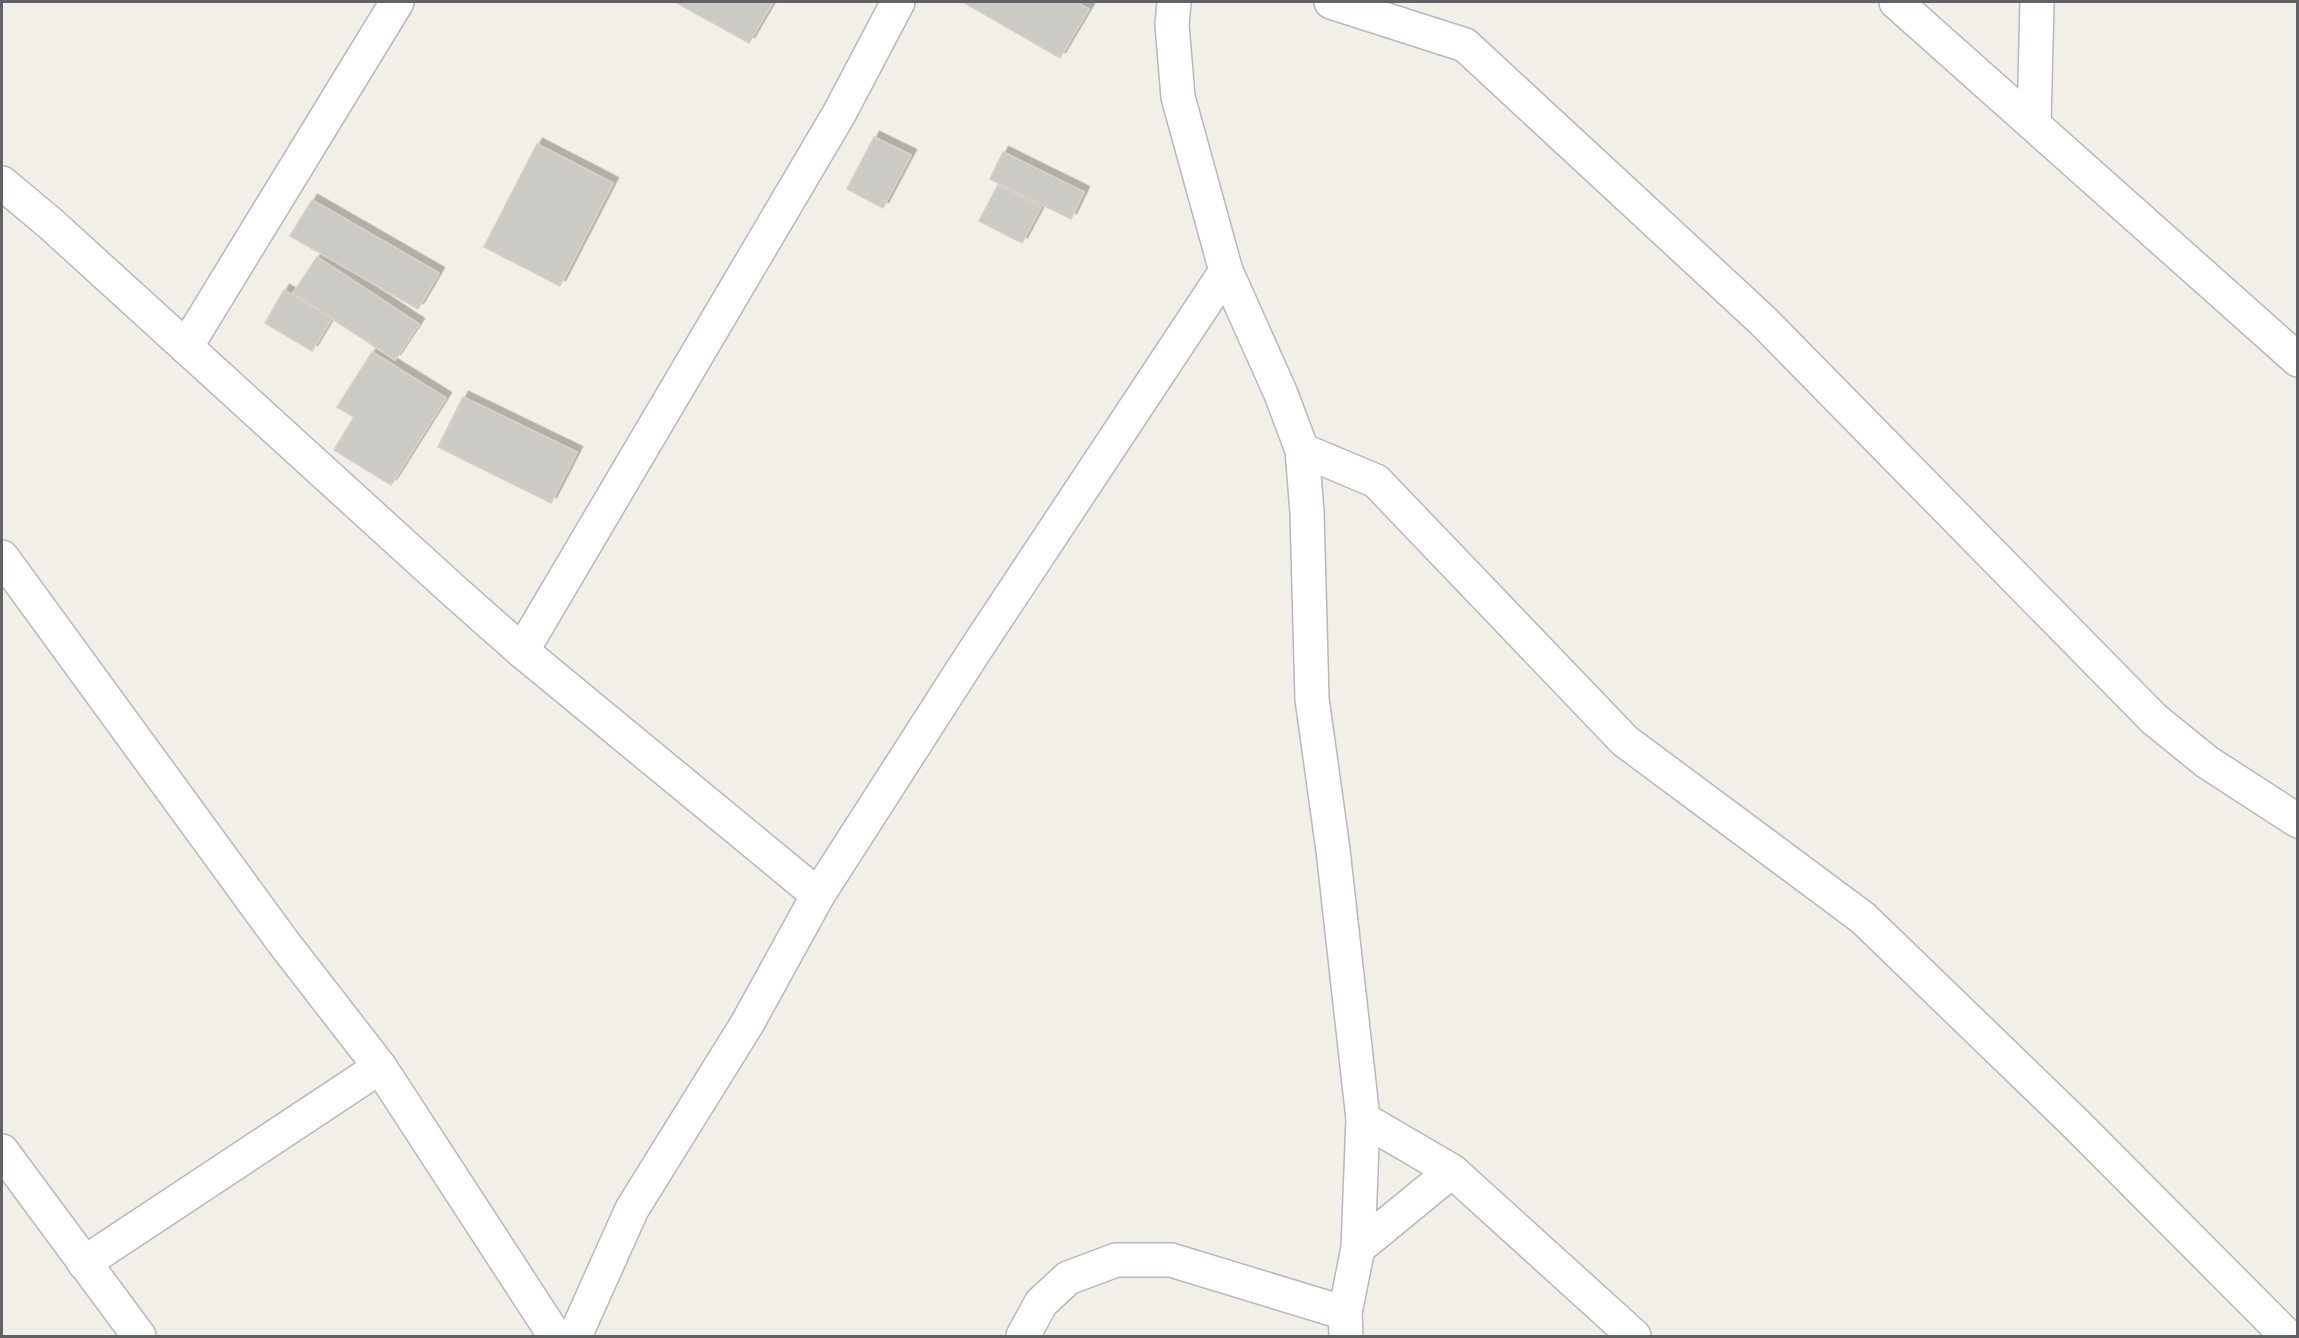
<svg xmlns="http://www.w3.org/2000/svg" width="2299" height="1338" viewBox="0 0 2299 1338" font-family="'Titillium Web',sans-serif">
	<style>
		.building { fill: #cccac5; stroke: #d6d1c6; stroke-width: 1.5; filter: url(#shadow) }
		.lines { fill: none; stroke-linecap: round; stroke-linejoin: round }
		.minor-casing { stroke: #b5b8bc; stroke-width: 36 }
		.minor { stroke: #fff; stroke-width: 33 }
	</style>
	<defs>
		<filter id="shadow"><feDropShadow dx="5.5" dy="-5.5" stdDeviation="0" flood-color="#0004"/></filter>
	</defs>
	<rect width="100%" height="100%" fill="#f1efe8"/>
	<g class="building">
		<path d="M 675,2 L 773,2 L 749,43 Z"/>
		<path d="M 963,2 L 1076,2 L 1089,9 L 1060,58 Z"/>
		<path d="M 874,137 L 911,155 L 883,208 L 847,189 Z"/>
		<path d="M 537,144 L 613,183 L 560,286 L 484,247 Z"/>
		<path d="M 1003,152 L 1084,192 L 1071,219 L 990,179 Z"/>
		<path d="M 998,185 L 1041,207 L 1022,243 L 979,221 Z"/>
		<path d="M 312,200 L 439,273 L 418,309 L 290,236 Z"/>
		<path d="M 317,257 L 419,324 L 395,360 L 293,293 Z"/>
		<path d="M 284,290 L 332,318 L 312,351 L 265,323 Z"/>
		<path d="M 372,352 L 446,398 L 391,485 L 334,450 L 354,417 L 337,407 Z"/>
		<path d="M 463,397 L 577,452 L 551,503 L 438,447 Z"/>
	</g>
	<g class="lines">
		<defs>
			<g id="minor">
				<path d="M 1331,2 L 1465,45 L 1762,320 L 2154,719 L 2207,762 L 2298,821"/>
				<path d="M 1896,2 L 2298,360"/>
				<path d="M 2034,124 L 2037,2"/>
				<path d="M 2,183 L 51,224 L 454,591 L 522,651 L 818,895"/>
				<path d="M 1226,271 L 1281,394 L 1302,450 L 1307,512 L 1312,699 L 1333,850 L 1363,1119 L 1358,1248 L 1345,1313 L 1346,1336"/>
				<path d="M 186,347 L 397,2"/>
				<path d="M 1302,450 L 1376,481 L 1625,741 L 1863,918 L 2075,1123 L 2287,1336"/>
				<path d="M 2,557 L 283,942 L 380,1067 L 555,1336"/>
				<path d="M 522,651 L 839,114 L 898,2"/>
				<path d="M 1363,1119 L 1452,1171 L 1634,1336"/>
				<path d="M 2,1151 L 139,1336"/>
				<path d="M 1358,1248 L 1452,1171"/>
				<path d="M 84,1263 L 380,1067"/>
				<path d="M 575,1336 L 632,1209 L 747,1024 L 818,895 L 972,655 L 1226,271 L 1178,97 L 1172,25 L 1174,2"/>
				<path d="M 1023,1336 L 1041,1303 L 1068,1278 L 1116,1260 L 1171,1260 L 1345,1313"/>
			</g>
		</defs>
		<use href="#minor" class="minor-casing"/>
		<use href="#minor" class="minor"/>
	</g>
	<rect width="2299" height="1338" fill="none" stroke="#5f6368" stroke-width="6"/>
</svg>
